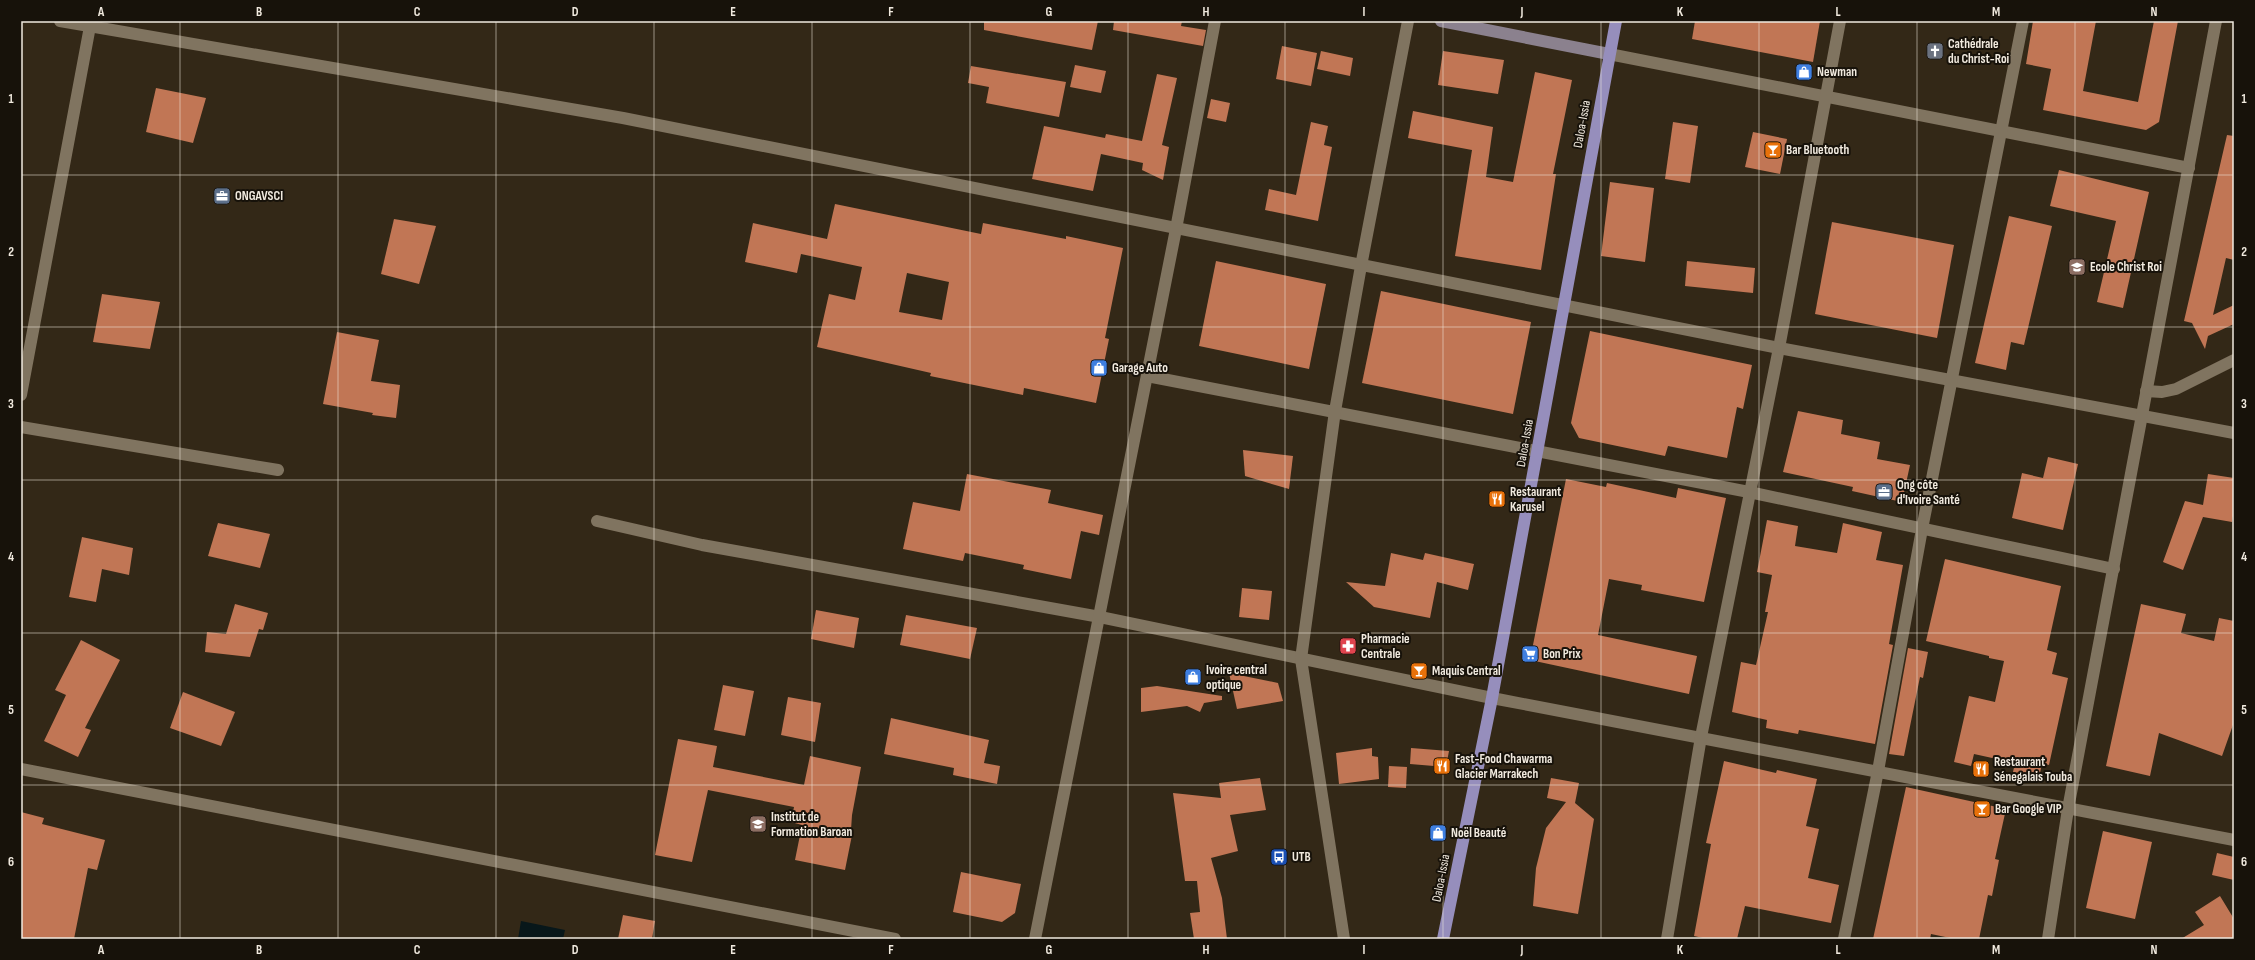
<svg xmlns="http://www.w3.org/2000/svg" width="2255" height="960" viewBox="0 0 2255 960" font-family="'Sofia Sans Condensed',sans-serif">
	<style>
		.water { fill: #08171a }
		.building { fill: #c17655; fill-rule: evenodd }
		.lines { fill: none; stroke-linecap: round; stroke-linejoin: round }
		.street { stroke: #807460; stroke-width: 12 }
		.secondary { stroke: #8b818e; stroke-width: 12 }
		.primary { stroke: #968ebc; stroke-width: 12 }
		.grid { fill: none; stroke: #f1eadf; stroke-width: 1; stroke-opacity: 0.55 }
		.labels { text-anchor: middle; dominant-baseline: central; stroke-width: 4; stroke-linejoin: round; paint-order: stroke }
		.poi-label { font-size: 13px; font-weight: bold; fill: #f1eadf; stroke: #17120a; text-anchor: start }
		.street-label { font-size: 13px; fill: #f1eadf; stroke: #17120a }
		.neatline { fill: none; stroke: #f1eadf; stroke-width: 1.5 }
		.grid-label { font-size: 13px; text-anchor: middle; font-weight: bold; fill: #f1eadf }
	</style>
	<rect width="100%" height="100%" fill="#332817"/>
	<path class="water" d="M 521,921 L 565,930 L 563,939 L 518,939 Z"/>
	<g class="building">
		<path d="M 984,21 L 1098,21 L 1092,50 L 984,30 Z"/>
		<path d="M 1114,21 L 1182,21 L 1181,26 L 1206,30 L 1203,46 L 1113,30 Z"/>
		<path d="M 1695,21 L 1820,21 L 1813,62 L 1692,39 Z"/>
		<path d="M 2033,21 L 2096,21 L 2083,91 L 2138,102 L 2154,21 L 2178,21 L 2159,122 L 2146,130 L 2043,110 L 2051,69 L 2026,64 Z"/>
		<path d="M 1282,46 L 1317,53 L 1311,86 L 1276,79 Z"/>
		<path d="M 1321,51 L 1353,58 L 1350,76 L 1317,69 Z"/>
		<path d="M 1443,51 L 1504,60 L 1498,94 L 1438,85 Z"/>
		<path d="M 1075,65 L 1106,71 L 1101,93 L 1070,87 Z"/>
		<path d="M 971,66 L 1066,82 L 1059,117 L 986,103 L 989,87 L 968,83 Z"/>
		<path d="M 1535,72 L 1572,80 L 1553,174 L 1556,174 L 1541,270 L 1455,256 L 1472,150 L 1408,138 L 1413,111 L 1493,127 L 1486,177 L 1513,182 Z"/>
		<path d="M 1157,74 L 1177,78 L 1162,145 L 1169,147 L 1163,180 L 1142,170 L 1143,163 L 1101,154 L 1093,191 L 1032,179 L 1044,126 L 1105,138 L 1106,134 L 1142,141 Z"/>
		<path d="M 156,88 L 206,98 L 193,143 L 146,132 Z"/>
		<path d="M 1211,99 L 1230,103 L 1226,122 L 1207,118 Z"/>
		<path d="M 1311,122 L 1328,126 L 1324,145 L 1332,147 L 1318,221 L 1265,210 L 1269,189 L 1296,195 Z"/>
		<path d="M 1673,122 L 1698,126 L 1690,183 L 1665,179 Z"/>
		<path d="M 1753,132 L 1787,139 L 1780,174 L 1745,167 Z"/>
		<path d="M 2227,135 L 2234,136 L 2234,260 L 2226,258 L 2213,315 L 2234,305 L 2234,324 L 2208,336 L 2205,349 L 2192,323 L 2184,321 Z"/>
		<path d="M 2059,170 L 2149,192 L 2123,308 L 2097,302 L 2116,221 L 2050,206 Z"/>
		<path d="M 1610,182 L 1654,188 L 1645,262 L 1601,256 Z"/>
		<path d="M 835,204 L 981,234 L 983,223 L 1066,239 L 1066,236 L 1123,248 L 1105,338 L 1109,339 L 1096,403 L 1024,388 L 1023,395 L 930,376 L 931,373 L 817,347 L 829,294 L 855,300 L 862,267 L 801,254 L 797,273 L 745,262 L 753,223 L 827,239 ZM 907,273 L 949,282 L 942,320 L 899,312 Z"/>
		<path d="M 2009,216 L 2052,226 L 2024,345 L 2011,342 L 2006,370 L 1975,363 Z"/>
		<path d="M 394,219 L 436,226 L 419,284 L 381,274 Z"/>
		<path d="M 1832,222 L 1954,245 L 1937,338 L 1815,314 Z"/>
		<path d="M 1216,261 L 1326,284 L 1309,369 L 1199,346 Z"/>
		<path d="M 1687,261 L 1755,268 L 1753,293 L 1685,286 Z"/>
		<path d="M 1381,291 L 1531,322 L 1513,414 L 1362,383 Z"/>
		<path d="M 102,294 L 160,302 L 150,349 L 93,342 Z"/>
		<path d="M 1590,331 L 1752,365 L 1743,409 L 1737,407 L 1727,458 L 1668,446 L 1665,456 L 1579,438 L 1571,423 Z"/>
		<path d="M 337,332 L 379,340 L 371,381 L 400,385 L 396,418 L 372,415 L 373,413 L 323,404 Z"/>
		<path d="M 1798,411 L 1843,420 L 1841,434 L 1880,442 L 1877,459 L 1910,465 L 1902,502 L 1852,491 L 1853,487 L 1783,472 Z"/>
		<path d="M 1243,450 L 1293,456 L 1289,489 L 1245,476 Z"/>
		<path d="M 2048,457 L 2078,464 L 2063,530 L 2012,518 L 2022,473 L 2043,478 Z"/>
		<path d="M 967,474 L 1051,490 L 1048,503 L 1103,515 L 1099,535 L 1081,531 L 1071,579 L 1023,569 L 1024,565 L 965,553 L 963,561 L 903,549 L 913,502 L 960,511 Z"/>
		<path d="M 2208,474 L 2234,478 L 2234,510 L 2232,522 L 2203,517 L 2183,570 L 2163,562 L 2185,501 L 2203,505 Z"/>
		<path d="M 1566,479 L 1606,487 L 1607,483 L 1676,498 L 1678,488 L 1726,498 L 1704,602 L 1641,590 L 1642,585 L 1609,579 L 1598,635 L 1697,656 L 1689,694 L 1530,660 Z"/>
		<path d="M 1767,520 L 1798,526 L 1795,546 L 1837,553 L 1843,523 L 1882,532 L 1876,560 L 1903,565 L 1889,644 L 1893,645 L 1875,744 L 1799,730 L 1798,734 L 1766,728 L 1767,720 L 1732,712 L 1741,662 L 1756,665 L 1768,612 L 1765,612 L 1772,575 L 1757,572 Z"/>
		<path d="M 218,523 L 270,534 L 260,568 L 208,556 Z"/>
		<path d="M 82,537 L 133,548 L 129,575 L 102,569 L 96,602 L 69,597 Z"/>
		<path d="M 1391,553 L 1423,560 L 1425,553 L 1474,564 L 1468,590 L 1437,582 L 1430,618 L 1374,607 L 1346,582 L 1385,586 Z"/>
		<path d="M 1945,559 L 2061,586 L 2047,650 L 2057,653 L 2052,674 L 2068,678 L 2049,765 L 2042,763 L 2039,778 L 2013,772 L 2015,763 L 1974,754 L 1971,766 L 1954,762 L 1969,696 L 1995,702 L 2004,661 L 1989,658 L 1989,656 L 1926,641 Z"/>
		<path d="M 1242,588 L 1272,591 L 1269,620 L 1239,617 Z"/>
		<path d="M 235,604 L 268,613 L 263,630 L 259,629 L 250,657 L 205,652 L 207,632 L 226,634 Z"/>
		<path d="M 2141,604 L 2186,614 L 2181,633 L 2214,641 L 2219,618 L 2234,621 L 2234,722 L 2222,756 L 2159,733 L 2150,776 L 2106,766 Z"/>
		<path d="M 816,610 L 859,618 L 854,648 L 811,639 Z"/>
		<path d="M 906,615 L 977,628 L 970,659 L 900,645 Z"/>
		<path d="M 81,640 L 120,660 L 85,728 L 91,730 L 78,757 L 44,741 L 66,695 L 55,690 Z"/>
		<path d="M 1908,648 L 1928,652 L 1923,678 L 1920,677 L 1904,756 L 1889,754 Z"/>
		<path d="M 1229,673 L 1278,683 L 1283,701 L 1237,709 Z"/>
		<path d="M 723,685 L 754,691 L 745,736 L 714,730 Z"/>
		<path d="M 1157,686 L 1222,696 L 1222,700 L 1204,703 L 1200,712 L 1187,706 L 1141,712 L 1141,688 Z"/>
		<path d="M 183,692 L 235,712 L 221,746 L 170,728 Z"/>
		<path d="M 788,697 L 821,703 L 815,742 L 781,735 Z"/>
		<path d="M 891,718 L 989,740 L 984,763 L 1000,766 L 997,784 L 953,775 L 954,768 L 884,754 Z"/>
		<path d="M 678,739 L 717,746 L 713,767 L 804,785 L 810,756 L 861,767 L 852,815 L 851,830 L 853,830 L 845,870 L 795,860 L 802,825 L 791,822 L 794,807 L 708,790 L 692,862 L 655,855 Z"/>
		<path d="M 1372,748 L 1372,756 L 1378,757 L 1379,779 L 1339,784 L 1336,753 Z"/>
		<path d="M 1411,748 L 1449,751 L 1446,767 L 1410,764 Z"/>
		<path d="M 1724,761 L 1776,773 L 1777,770 L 1817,779 L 1806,826 L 1819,829 L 1808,878 L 1839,885 L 1831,923 L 1745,906 L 1737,939 L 1707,939 L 1694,936 L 1711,844 L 1706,843 Z"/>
		<path d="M 1389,766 L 1407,767 L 1406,788 L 1388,787 Z"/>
		<path d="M 1260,778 L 1266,810 L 1230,815 L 1238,851 L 1211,858 L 1222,898 L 1227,939 L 1194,939 L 1190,913 L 1200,912 L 1197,881 L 1185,881 L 1173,793 L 1221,798 L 1219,783 Z"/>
		<path d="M 1551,778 L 1579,783 L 1575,803 L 1594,819 L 1578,914 L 1533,906 L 1536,868 L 1546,828 L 1566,802 L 1547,798 Z"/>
		<path d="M 1906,787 L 2006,809 L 1995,859 L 1999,860 L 1992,896 L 1988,895 L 1979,939 L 1955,939 L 1931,934 L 1930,939 L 1873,939 Z"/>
		<path d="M 21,812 L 44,818 L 42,824 L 105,840 L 97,870 L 88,868 L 74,939 L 21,939 Z"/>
		<path d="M 2103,831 L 2152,842 L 2135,919 L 2086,908 Z"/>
		<path d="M 2217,853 L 2234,857 L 2234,880 L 2212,875 Z"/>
		<path d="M 961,872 L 1021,884 L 1015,913 L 1002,922 L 953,912 Z"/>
		<path d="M 2220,896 L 2234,919 L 2234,939 L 2181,939 L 2204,925 L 2195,912 Z"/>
		<path d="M 623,915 L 655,921 L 652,939 L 618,939 Z"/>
	</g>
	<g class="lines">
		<g class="street">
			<path d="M 60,21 L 623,118 L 1779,348 L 2234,433"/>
			<path d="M 1609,54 L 2189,168"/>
			<path d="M 1147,376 L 1749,492 L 2114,569"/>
			<path d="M 2146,391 L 2162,392 L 2176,389 L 2234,360"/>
			<path d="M 21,395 L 91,21"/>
			<path d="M 21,427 L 278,470"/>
			<path d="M 597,521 L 702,545 L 1100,617 L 1492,698 L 2234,840"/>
			<path d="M 21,769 L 895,939"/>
			<path d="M 1035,939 L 1176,229 L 1215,21"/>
			<path d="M 1344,939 L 1301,659 L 1335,411 L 1361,266 L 1408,21"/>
			<path d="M 1667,939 L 1701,737 L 1779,348 L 1840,21"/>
			<path d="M 1844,939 L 1878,771 L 1922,529 L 2023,21"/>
			<path d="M 2048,939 L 2068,809 L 2216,21"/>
		</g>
		<path class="secondary" d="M 1441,21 L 1609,54"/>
		<path class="primary" d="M 1443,939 L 1492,698 L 1616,21"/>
	</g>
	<path class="grid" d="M 180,21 L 180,939M 338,21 L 338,939M 496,21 L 496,939M 654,21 L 654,939M 812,21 L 812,939M 970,21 L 970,939M 1128,21 L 1128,939M 1285,21 L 1285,939M 1443,21 L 1443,939M 1601,21 L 1601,939M 1759,21 L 1759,939M 1917,21 L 1917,939M 2075,21 L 2075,939M 21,175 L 2234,175M 21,327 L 2234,327M 21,480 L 2234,480M 21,633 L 2234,633M 21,785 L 2234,785"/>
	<defs>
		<symbol id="church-square" viewBox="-11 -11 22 22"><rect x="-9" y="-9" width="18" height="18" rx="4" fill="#6b7280" stroke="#17120a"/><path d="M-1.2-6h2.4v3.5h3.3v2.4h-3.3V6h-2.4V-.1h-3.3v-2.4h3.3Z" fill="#fff"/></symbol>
		<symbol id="shop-square" viewBox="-11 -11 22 22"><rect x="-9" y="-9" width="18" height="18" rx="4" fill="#3f7fe0" stroke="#17120a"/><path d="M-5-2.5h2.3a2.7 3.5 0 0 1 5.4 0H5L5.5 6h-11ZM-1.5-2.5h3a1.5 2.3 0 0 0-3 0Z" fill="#fff"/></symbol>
		<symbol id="bar-square" viewBox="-11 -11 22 22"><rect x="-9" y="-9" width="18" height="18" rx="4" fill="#e8710a" stroke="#17120a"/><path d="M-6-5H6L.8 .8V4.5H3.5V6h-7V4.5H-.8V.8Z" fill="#fff"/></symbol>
		<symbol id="office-square" viewBox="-11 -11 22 22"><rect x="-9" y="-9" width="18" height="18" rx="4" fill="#5c6f8a" stroke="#17120a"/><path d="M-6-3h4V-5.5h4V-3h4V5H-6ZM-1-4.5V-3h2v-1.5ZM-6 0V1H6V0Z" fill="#fff"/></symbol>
		<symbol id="school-square" viewBox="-11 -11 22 22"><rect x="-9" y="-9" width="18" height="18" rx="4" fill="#8d6e63" stroke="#17120a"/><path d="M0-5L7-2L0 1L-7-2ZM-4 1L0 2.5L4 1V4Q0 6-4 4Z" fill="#fff"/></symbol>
		<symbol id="restaurant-square" viewBox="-11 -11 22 22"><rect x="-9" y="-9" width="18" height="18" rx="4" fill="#e8710a" stroke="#17120a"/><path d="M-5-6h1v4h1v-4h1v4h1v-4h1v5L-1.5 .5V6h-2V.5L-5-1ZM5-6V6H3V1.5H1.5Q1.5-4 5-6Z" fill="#fff"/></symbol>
		<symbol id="pharmacy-square" viewBox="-11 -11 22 22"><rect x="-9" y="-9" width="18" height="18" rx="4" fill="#e0444e" stroke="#17120a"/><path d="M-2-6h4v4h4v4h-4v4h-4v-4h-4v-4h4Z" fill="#fff"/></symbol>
		<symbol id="supermarket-square" viewBox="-11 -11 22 22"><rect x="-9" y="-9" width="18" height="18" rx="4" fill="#3f7fe0" stroke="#17120a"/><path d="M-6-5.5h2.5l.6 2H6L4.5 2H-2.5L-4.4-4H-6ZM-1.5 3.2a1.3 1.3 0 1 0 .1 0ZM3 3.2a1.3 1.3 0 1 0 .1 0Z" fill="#fff"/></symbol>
		<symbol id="bus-square" viewBox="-11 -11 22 22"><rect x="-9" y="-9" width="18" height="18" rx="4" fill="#1a4fb4" stroke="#17120a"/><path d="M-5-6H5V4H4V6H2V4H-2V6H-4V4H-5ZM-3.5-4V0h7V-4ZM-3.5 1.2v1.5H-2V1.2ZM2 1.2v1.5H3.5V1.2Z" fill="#fff"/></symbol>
	</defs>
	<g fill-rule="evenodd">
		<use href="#church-square" x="1925" y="41" width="20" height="20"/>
		<use href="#shop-square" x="1794" y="62" width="20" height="20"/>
		<use href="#bar-square" x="1763" y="140" width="20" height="20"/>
		<use href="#office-square" x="212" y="186" width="20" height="20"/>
		<use href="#school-square" x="2067" y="257" width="20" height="20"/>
		<use href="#shop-square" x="1089" y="358" width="20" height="20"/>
		<use href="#office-square" x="1874" y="482" width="20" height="20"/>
		<use href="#restaurant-square" x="1487" y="489" width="20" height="20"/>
		<use href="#pharmacy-square" x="1338" y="636" width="20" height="20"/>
		<use href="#supermarket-square" x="1520" y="644" width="20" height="20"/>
		<use href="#bar-square" x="1409" y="661" width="20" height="20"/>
		<use href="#shop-square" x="1183" y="667" width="20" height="20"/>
		<use href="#restaurant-square" x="1432" y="756" width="20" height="20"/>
		<use href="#restaurant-square" x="1971" y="759" width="20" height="20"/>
		<use href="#bar-square" x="1972" y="799" width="20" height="20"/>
		<use href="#school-square" x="748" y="814" width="20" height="20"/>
		<use href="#shop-square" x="1428" y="823" width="20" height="20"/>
		<use href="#bus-square" x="1269" y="847" width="20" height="20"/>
	</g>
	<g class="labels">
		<g class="poi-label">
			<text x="1948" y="44">Cathédrale<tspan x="1948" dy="15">du Christ-Roi</tspan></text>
			<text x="1817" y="72">Newman</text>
			<text x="1786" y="150">Bar Bluetooth</text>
			<text x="235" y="196">ONGAVSCI</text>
			<text x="2090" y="267">Ecole Christ Roi</text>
			<text x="1112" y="368">Garage Auto</text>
			<text x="1897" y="485">Ong côte<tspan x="1897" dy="15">d'Ivoire Santé</tspan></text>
			<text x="1510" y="492">Restaurant<tspan x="1510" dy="15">Karusel</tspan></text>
			<text x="1361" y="639">Pharmacie<tspan x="1361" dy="15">Centrale</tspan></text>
			<text x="1543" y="654">Bon Prix</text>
			<text x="1206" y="670">Ivoire central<tspan x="1206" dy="15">optique</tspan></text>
			<text x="1432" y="671">Maquis Central</text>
			<text x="1455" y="759">Fast-Food Chawarma<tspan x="1455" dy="15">Glacier Marrakech</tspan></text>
			<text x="1994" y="762">Restaurant<tspan x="1994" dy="15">Sénegalais Touba</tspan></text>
			<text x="1995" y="809">Bar Google VIP</text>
			<text x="771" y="817">Institut de<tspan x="771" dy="15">Formation Baroan</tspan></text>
			<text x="1451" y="833">Noël Beauté</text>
			<text x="1292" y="857">UTB</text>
		</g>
		<g class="street-label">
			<text transform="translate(1582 124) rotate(-80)">Daloa-Issia</text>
			<text transform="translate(1525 443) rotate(-80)">Daloa-Issia</text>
			<text transform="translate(1441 878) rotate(-79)">Daloa-Issia</text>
		</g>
	</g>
	<rect width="2255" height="960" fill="none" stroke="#17120a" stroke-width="44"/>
	<rect x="22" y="22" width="2211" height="916" class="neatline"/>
	<g class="grid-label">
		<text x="101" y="16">A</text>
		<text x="259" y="16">B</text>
		<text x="417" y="16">C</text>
		<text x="575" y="16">D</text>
		<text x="733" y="16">E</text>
		<text x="891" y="16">F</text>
		<text x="1049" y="16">G</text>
		<text x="1206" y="16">H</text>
		<text x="1364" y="16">I</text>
		<text x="1522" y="16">J</text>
		<text x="1680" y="16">K</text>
		<text x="1838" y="16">L</text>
		<text x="1996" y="16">M</text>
		<text x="2154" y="16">N</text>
		<text x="11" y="103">1</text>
		<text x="2244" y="103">1</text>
		<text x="11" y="256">2</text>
		<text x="2244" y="256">2</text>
		<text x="11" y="408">3</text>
		<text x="2244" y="408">3</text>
		<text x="11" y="561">4</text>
		<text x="2244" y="561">4</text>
		<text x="11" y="714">5</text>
		<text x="2244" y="714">5</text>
		<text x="11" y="866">6</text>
		<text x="2244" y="866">6</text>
		<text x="101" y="954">A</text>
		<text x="259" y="954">B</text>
		<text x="417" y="954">C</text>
		<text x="575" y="954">D</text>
		<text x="733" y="954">E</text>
		<text x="891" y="954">F</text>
		<text x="1049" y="954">G</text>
		<text x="1206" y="954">H</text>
		<text x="1364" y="954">I</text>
		<text x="1522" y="954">J</text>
		<text x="1680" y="954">K</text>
		<text x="1838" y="954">L</text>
		<text x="1996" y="954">M</text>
		<text x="2154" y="954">N</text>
	</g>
</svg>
